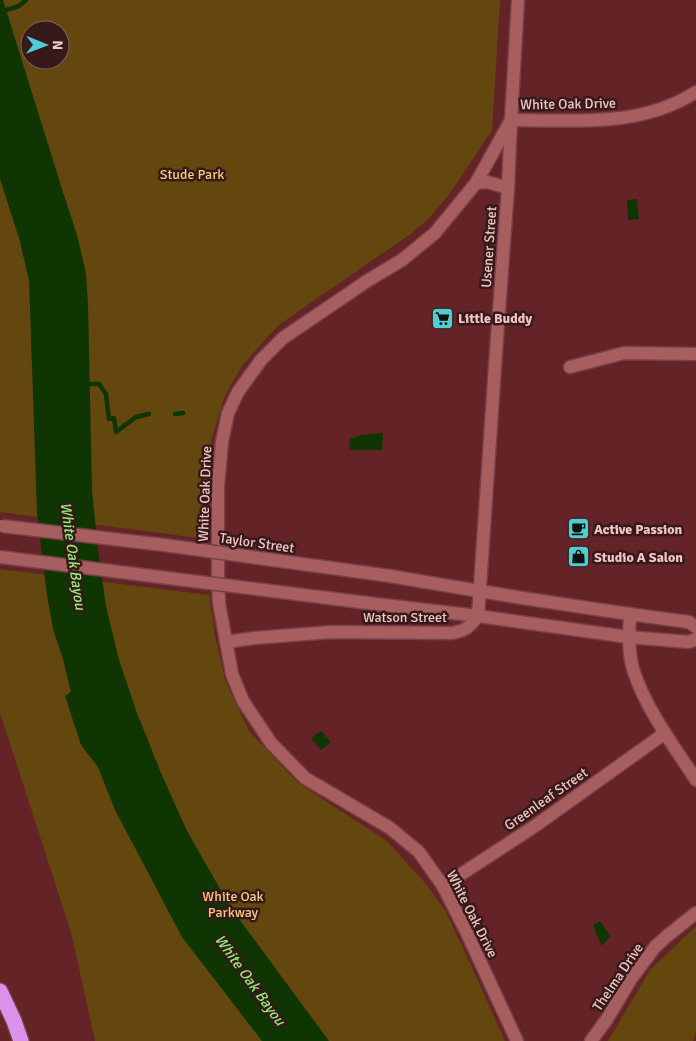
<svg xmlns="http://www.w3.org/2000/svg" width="696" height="1041" viewBox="0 0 696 1041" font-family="Signika,sans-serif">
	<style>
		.green { fill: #63470f; fill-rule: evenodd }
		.water { fill: #0f3503 }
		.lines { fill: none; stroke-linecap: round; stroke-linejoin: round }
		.stream { stroke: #0f3503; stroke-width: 4.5 }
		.minor-casing { stroke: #793f46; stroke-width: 15 }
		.tertiary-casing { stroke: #793f46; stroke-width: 15 }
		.secondary-casing { stroke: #793f46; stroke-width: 15 }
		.motorway-casing { stroke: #793f46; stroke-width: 18 }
		.minor { stroke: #a65e5f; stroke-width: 12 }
		.tertiary { stroke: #a65e5f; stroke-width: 12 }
		.secondary { stroke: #a65e5f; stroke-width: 12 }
		.motorway { stroke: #da92eb; stroke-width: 15 }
		.tertiary-bridge-casing { stroke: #793f46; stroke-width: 15; stroke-linecap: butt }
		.tertiary-bridge { stroke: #a65e5f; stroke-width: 12 }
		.labels { text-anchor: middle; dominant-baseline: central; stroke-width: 5; stroke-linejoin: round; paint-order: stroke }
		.street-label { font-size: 14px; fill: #f0c6c5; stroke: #361919 }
		.park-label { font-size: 14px; fill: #f6ca7f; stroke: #361919 }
		.poi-label { font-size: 14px; font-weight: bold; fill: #f0c6c5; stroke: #361919; text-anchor: start }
		.water-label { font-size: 15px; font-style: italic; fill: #90ed79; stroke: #361919 }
	</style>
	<rect width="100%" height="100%" fill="#642327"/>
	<g class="green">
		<path d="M 0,0 L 500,0 L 492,130 L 451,192 L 428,219 L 412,233 L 280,324 L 269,335 L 242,366 L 224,398 L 211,441 L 206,487 L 206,539 L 0,512 ZM 30,30 L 60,30 L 60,60 L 30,60 Z"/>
		<path d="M 0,569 L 209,595 L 215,635 L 225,680 L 249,731 L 298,783 L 387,841 L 426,884 L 445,910 L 470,963 L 505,1041 L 95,1041 L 71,932 L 0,713 Z"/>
		<path d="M 696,926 L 696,1032 L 693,1041 L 608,1041 L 650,970 Z"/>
	</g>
	<g class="water">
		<path d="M 0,0 L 3,0 L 62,189 L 77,235 L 86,273 L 88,303 L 92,490 L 98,550 L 106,606 L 119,660 L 137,713 L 161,773 L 187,831 L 231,908 L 329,1041 L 262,1041 L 182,937 L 115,810 L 98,767 L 81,745 L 65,696 L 71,692 L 63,659 L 53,629 L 47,595 L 37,513 L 29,280 L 19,238 L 0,179 Z"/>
		<path d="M 637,199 L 639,219 L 628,220 L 627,200 Z"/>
		<path d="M 383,433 L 382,450 L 349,450 L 350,439 L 361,435 Z"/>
		<path d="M 321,731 L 331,742 L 321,750 L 311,738 L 317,733 L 318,734 Z"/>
		<path d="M 600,921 L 610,936 L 602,946 L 593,926 Z"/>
	</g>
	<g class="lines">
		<g class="stream">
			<path d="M 0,12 L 19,6 L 26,0"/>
			<path d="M 83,384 L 99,384 L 106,394 L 109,419 L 114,418 L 116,432 L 136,417 L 149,414"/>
			<path d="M 175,414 L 183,413"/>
		</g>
		<defs>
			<g id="minor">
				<path d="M 511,120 L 518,0"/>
				<path d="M 570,367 L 624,353 L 696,354"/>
				<path d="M 630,614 C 629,632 628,656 634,672 C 647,711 674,746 696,780"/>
				<path d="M 443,886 L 535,826 L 665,733"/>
				<path d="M 591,1041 L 607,1019 L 631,979 L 655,947 L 667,936 L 696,913"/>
			</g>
			<g id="tertiary">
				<path d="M 476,183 L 487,182 L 508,188"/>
				<path d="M 390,576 C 489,593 589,609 689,622 L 696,627"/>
				<path d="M 384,605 L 478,616 L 628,637 L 689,642 L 696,639"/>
				<path d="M 478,616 L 496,352 L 508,188 L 511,120"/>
				<path d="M 226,642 L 254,638 L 332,632 L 452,633 C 467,630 468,628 478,616"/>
			</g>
			<path id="secondary" d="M 517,1041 L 466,931 L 443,886 L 419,852 L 390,828 L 305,778 L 271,743 L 243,701 L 232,674 L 219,603 L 218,575 L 218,486 L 222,442 L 228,413 L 238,392 L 261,360 L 283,338 L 367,281 L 402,260 L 435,233 L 476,183 L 511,120 C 574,120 640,128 696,92"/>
			<path id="motorway" d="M 0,991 L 14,1021 L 21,1041"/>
		</defs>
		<use href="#minor" class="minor-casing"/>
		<use href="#tertiary" class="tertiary-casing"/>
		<use href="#secondary" class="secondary-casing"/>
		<use href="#motorway" class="motorway-casing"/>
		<use href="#minor" class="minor"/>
		<use href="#tertiary" class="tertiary"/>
		<use href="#secondary" class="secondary"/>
		<use href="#motorway" class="motorway"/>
		<defs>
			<g id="tertiary-bridge">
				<path d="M 2,526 L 164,545 L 390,576"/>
				<path d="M 0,557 L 384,605"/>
			</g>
		</defs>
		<use href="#tertiary-bridge" class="tertiary-bridge-casing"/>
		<use href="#tertiary-bridge" class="tertiary-bridge"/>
	</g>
	<defs>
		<symbol id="supermarket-square" viewBox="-11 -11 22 22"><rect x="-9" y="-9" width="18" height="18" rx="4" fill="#51ccd2" stroke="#361919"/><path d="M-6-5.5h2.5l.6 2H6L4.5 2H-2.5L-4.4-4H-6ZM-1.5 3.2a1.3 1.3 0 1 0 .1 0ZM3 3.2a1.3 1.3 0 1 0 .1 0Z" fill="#111"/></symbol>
		<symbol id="cafe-square" viewBox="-11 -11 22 22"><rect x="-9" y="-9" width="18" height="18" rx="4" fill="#51ccd2" stroke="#361919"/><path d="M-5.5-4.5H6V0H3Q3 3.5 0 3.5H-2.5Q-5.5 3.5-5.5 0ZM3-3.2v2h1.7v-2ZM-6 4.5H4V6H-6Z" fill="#111"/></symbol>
		<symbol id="shop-square" viewBox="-11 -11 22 22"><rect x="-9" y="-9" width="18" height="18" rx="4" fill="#51ccd2" stroke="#361919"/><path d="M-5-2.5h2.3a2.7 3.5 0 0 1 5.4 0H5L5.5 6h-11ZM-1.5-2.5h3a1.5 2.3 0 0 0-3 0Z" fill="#111"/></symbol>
	</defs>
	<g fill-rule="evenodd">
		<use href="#supermarket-square" x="430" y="306" width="25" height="25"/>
		<use href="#cafe-square" x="566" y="516" width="25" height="25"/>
		<use href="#shop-square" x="566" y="544" width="25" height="25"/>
	</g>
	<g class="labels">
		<g class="street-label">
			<text transform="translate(568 104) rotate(-1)">White Oak Drive</text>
			<text transform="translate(489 247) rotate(-86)">Usener Street</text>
			<text transform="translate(205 494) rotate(-88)">White Oak Drive</text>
			<text transform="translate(257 543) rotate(8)">Taylor Street</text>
			<text x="405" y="617">Watson Street</text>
			<text transform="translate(546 799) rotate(-35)">Greenleaf Street</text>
			<text transform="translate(472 914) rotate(63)">White Oak Drive</text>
			<text transform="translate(618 977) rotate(-56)">Thelma Drive</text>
		</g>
		<g class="park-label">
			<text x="192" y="174">Stude Park</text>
			<text x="233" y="896">White Oak<tspan x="233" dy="16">Parkway</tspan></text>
		</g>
		<g class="poi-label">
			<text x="458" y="318">Little Buddy</text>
			<text x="594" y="529">Active Passion</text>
			<text x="594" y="557">Studio A Salon</text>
		</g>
		<g class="water-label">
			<text transform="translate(73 556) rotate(82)">White Oak Bayou</text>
			<text transform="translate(250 980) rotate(54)">White Oak Bayou</text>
		</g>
	</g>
	<g transform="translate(45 45) rotate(91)"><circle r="24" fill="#361919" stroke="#805e5e"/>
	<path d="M0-4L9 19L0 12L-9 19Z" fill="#51ccd2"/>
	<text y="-8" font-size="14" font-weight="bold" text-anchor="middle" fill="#f0c6c5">N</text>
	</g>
</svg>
